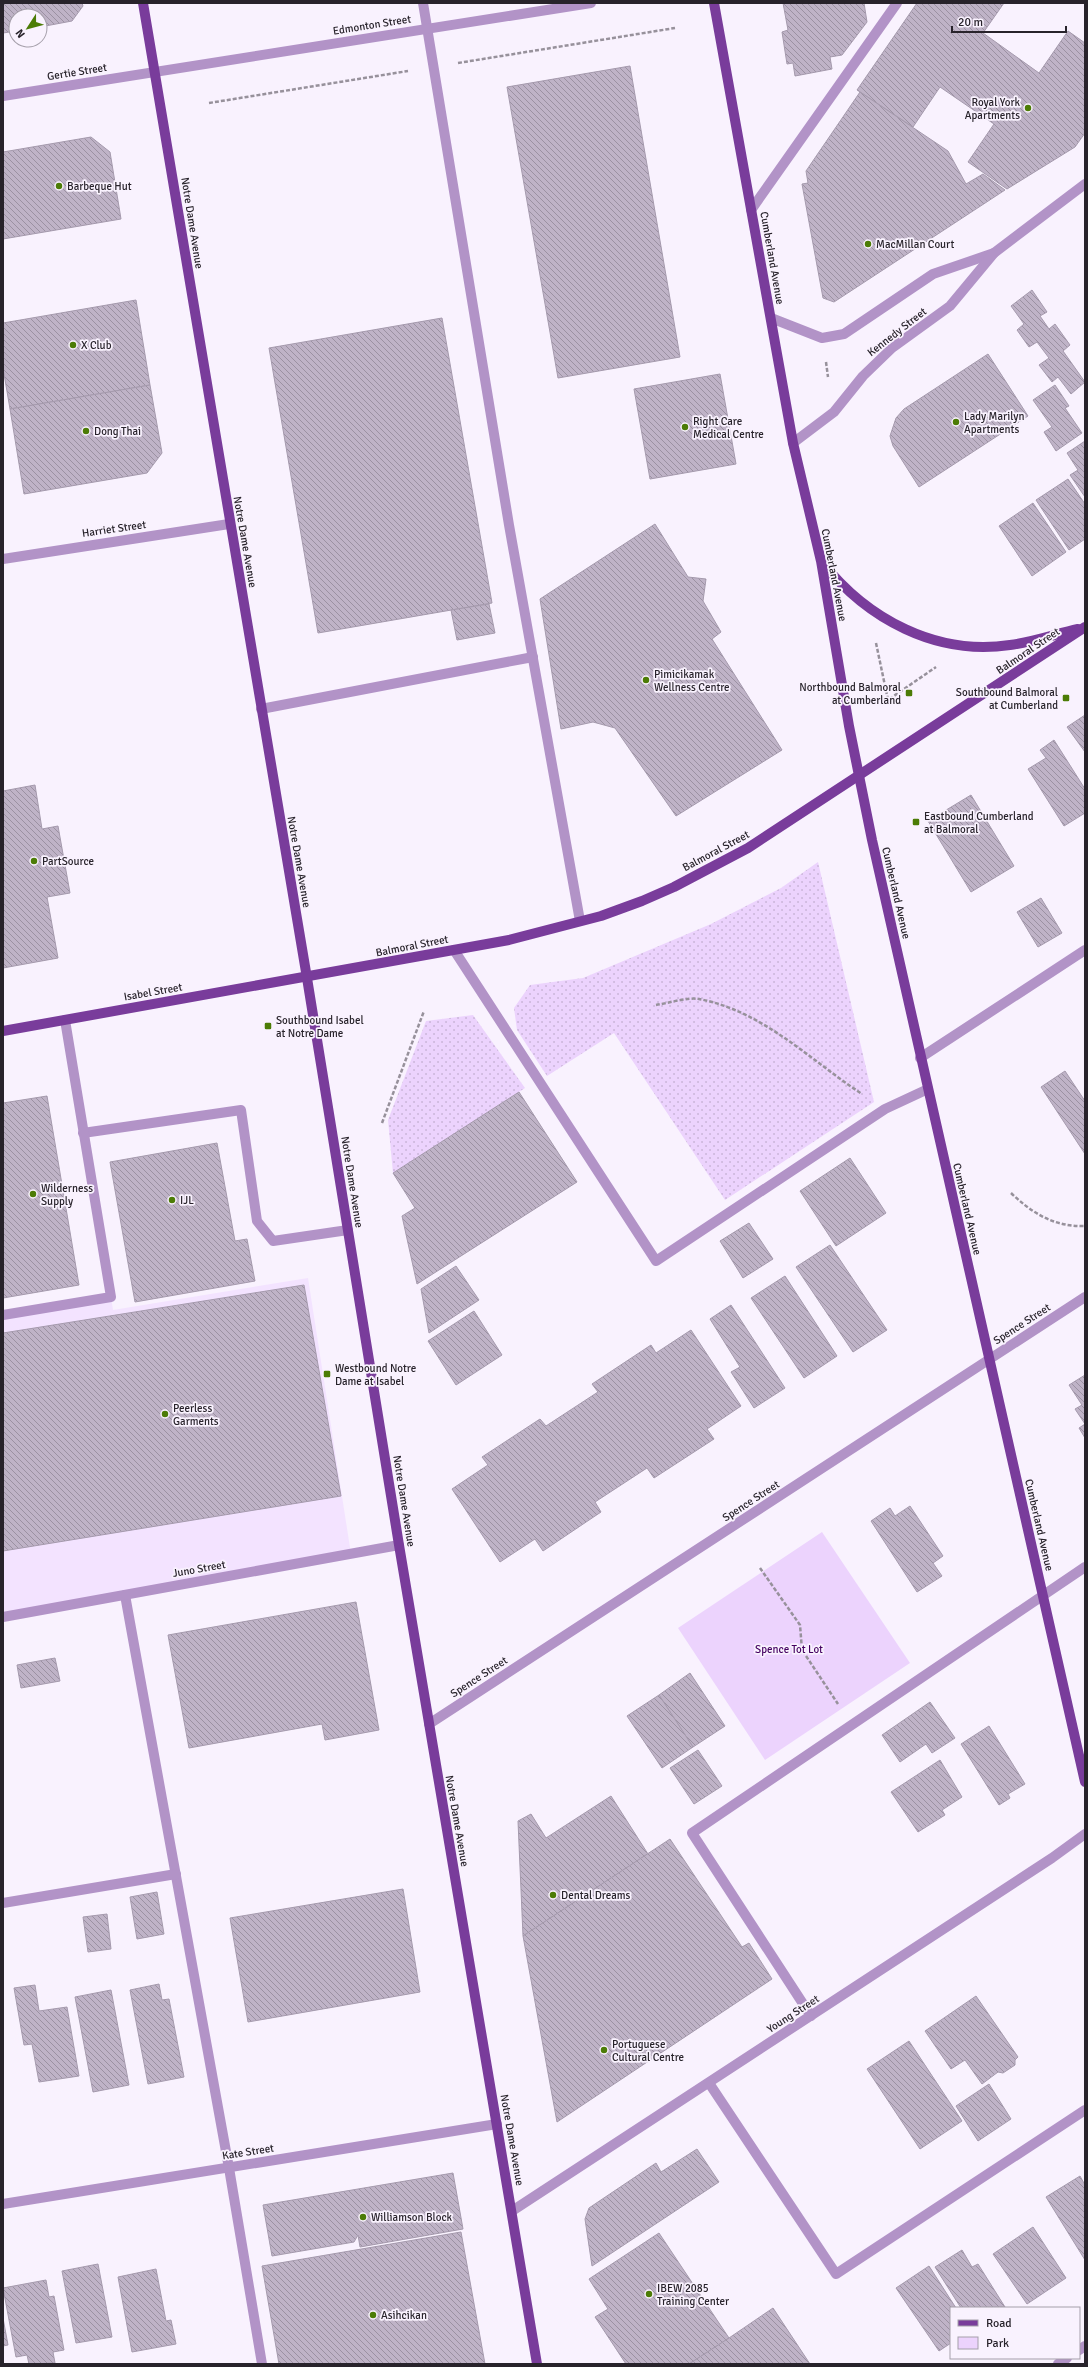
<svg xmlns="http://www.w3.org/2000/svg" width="1088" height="2367" viewBox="0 0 1088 2367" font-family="Signika,sans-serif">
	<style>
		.built { fill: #f3e3ff }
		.grass { fill: url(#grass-dots) }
		.park { fill: #ecd3fd }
		.building { fill: url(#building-back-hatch); stroke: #a59aad }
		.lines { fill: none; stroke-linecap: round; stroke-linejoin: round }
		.path { stroke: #97919b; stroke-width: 2.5; stroke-dasharray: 4 2; stroke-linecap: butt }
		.minor { stroke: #b293c7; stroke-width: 10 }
		.major { stroke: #793c9b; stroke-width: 10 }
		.poi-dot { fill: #4c7c06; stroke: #f9f2fe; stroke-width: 1.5 }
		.labels { text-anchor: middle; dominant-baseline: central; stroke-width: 3.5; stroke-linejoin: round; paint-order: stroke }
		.street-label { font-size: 11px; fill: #28232b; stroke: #f9f2fe }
		.poi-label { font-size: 11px; fill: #28232b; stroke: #f9f2fe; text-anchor: start }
		.park-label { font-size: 11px; fill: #440061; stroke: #f9f2fe }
	</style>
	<defs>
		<pattern id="grass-dots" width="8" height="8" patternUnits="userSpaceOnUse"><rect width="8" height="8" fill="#ecd3fd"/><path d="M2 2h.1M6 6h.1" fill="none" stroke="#cab5d9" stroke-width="1.8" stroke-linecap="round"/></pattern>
		<pattern id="building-back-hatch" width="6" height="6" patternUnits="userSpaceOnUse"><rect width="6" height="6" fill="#bfb3c7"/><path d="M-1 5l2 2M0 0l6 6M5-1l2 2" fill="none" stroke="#9b91a2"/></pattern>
	</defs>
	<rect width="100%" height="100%" fill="#f9f2fe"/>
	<path class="built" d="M 308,1278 L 351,1554 L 3,1617 L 3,1315 L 111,1297 L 113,1310 Z"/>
	<g class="grass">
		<path d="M 818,862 L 874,1102 L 725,1200 L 614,1033 L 547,1076 L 517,1030 L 514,1008 L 530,985 L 583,978 L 711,924 L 781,888 Z"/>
		<path d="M 473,1015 L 525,1088 L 393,1173 L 388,1120 L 426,1021 Z"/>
	</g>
	<path class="park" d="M 822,1532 L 910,1663 L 765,1760 L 678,1628 Z"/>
	<g class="building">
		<path d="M 3,3 L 82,3 L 83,6 L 72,21 L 40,27 L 40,16 L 16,16 L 16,31 L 3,33 Z"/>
		<path d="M 783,3 L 864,3 L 867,22 L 842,55 L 830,57 L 832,69 L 795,76 L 793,63 L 787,64 L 782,32 L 788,30 Z"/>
		<path d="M 917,3 L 1004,3 L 983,33 L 1039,73 L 1068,31 L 1085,43 L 1085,133 L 1075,147 L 1007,189 L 968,162 L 994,124 L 940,87 L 913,127 L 857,90 Z"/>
		<path d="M 630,66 L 680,357 L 558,378 L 507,87 Z"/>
		<path d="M 860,92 L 948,151 L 966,184 L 983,174 L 1005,190 L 834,302 L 823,298 L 802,184 L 808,183 L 806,171 Z"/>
		<path d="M 91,137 L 110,152 L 121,219 L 3,239 L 3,152 Z"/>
		<path d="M 1032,290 L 1047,312 L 1040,316 L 1049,329 L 1055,324 L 1070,345 L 1063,351 L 1085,382 L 1071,394 L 1058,377 L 1052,382 L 1039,365 L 1049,358 L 1037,342 L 1029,347 L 1017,330 L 1024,324 L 1011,306 Z"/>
		<path d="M 136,300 L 150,385 L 10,409 L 3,368 L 3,323 Z"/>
		<path d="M 442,318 L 492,603 L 318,633 L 269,348 Z"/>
		<path d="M 988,354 L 1028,416 L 919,487 L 893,446 L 890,436 L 896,418 L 904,409 Z"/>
		<path d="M 720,374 L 736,464 L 650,479 L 634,389 Z"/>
		<path d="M 150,385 L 162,453 L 147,473 L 24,494 L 10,409 Z"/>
		<path d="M 1055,385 L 1069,406 L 1065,408 L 1082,433 L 1056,451 L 1044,432 L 1052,427 L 1033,400 Z"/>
		<path d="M 1085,441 L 1085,497 L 1070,475 L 1078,470 L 1067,453 Z"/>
		<path d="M 1068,479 L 1085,504 L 1085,539 L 1069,550 L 1036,500 Z"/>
		<path d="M 1033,503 L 1066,552 L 1032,576 L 999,526 Z"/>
		<path d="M 655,524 L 688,577 L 706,579 L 703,601 L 721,632 L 712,639 L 782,750 L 676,816 L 615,728 L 593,722 L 561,729 L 540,599 Z"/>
		<path d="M 489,604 L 495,633 L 457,640 L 451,610 Z"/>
		<path d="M 1085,715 L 1085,752 L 1067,727 Z"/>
		<path d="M 1054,740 L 1085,789 L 1085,813 L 1064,826 L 1028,769 L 1046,758 L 1040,750 Z"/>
		<path d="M 35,785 L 42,829 L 58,826 L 70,893 L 47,897 L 58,958 L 3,968 L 3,791 Z"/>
		<path d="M 971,795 L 1014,866 L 971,892 L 928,821 Z"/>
		<path d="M 1041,898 L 1062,933 L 1038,947 L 1017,912 Z"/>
		<path d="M 1065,1071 L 1085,1101 L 1085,1154 L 1041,1087 Z"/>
		<path d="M 519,1092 L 577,1182 L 417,1284 L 402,1216 L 415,1208 L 393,1173 Z"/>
		<path d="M 47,1096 L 79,1285 L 3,1298 L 3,1103 Z"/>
		<path d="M 217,1143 L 235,1241 L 247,1239 L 255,1281 L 135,1302 L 110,1162 Z"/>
		<path d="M 850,1158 L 886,1213 L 836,1246 L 800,1191 Z"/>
		<path d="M 749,1223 L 773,1259 L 743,1278 L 720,1241 Z"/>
		<path d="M 830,1245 L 887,1330 L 853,1352 L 796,1267 Z"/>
		<path d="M 456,1266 L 479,1300 L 429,1333 L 421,1289 Z"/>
		<path d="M 785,1276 L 837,1356 L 804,1378 L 751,1298 Z"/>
		<path d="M 304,1285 L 341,1496 L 3,1551 L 3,1333 Z"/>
		<path d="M 731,1305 L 785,1388 L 754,1408 L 731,1372 L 740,1367 L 710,1319 Z"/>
		<path d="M 474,1311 L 502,1355 L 456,1385 L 428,1341 Z"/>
		<path d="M 691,1330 L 741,1406 L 707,1429 L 714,1439 L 654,1478 L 647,1468 L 595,1502 L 601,1512 L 543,1551 L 535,1539 L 500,1562 L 452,1489 L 488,1465 L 482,1457 L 540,1419 L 546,1426 L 598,1392 L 592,1384 L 651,1345 L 656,1353 Z"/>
		<path d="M 1085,1375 L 1085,1424 L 1075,1409 L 1082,1405 L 1069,1385 Z"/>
		<path d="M 1085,1424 L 1085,1438 L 1079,1428 Z"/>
		<path d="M 910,1506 L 943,1556 L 933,1563 L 942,1576 L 917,1592 L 871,1521 L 890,1508 L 895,1516 Z"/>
		<path d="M 356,1602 L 379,1730 L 325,1740 L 322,1724 L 189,1748 L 168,1635 Z"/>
		<path d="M 55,1658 L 60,1681 L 21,1688 L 17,1665 Z"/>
		<path d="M 690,1673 L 725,1726 L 693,1747 L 659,1695 Z"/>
		<path d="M 659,1695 L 693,1747 L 662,1768 L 627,1716 Z"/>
		<path d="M 930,1702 L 955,1738 L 932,1753 L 926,1744 L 900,1762 L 882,1735 Z"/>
		<path d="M 989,1726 L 1025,1784 L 1008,1794 L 1010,1798 L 999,1805 L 961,1744 Z"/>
		<path d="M 698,1750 L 722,1786 L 694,1804 L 670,1768 Z"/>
		<path d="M 940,1760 L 962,1797 L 942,1810 L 945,1815 L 918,1832 L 891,1792 Z"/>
		<path d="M 611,1796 L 648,1854 L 523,1936 L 518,1821 L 531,1814 L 546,1838 Z"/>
		<path d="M 670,1839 L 742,1947 L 749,1943 L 772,1979 L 557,2122 L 523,1936 Z"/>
		<path d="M 403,1889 L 420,1992 L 248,2022 L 230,1918 Z"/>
		<path d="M 157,1892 L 164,1934 L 137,1939 L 130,1897 Z"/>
		<path d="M 107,1914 L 111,1949 L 88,1952 L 83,1917 Z"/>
		<path d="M 159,1984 L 162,2000 L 169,1999 L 184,2077 L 148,2084 L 130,1990 Z"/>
		<path d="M 35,1985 L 39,2011 L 67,2007 L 79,2076 L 39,2082 L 32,2044 L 24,2045 L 14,1988 Z"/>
		<path d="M 111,1990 L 129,2085 L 93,2092 L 75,1997 Z"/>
		<path d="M 976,1996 L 1018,2057 L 1015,2060 L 1015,2065 L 1003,2073 L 998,2072 L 982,2084 L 965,2060 L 951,2069 L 925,2031 Z"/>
		<path d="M 909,2041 L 962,2121 L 920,2149 L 867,2069 Z"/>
		<path d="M 989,2084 L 1011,2119 L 978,2141 L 956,2106 Z"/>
		<path d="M 697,2149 L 719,2182 L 592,2266 L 585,2219 L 589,2208 L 656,2163 L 661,2172 Z"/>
		<path d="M 453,2173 L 463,2229 L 360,2247 L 358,2235 L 354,2242 L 272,2256 L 263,2205 Z"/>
		<path d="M 1080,2176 L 1085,2185 L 1085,2260 L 1046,2197 Z"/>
		<path d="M 1033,2227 L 1066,2278 L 1027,2304 L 993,2254 Z"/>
		<path d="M 461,2232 L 485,2364 L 279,2364 L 262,2266 Z"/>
		<path d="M 659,2233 L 729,2338 L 689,2364 L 626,2364 L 595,2317 L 608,2309 L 589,2279 Z"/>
		<path d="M 962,2250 L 972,2267 L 978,2264 L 1005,2307 L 961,2308 L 935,2267 Z"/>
		<path d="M 98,2264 L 112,2337 L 76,2343 L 62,2271 Z"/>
		<path d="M 929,2266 L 956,2308 L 951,2308 L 951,2343 L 939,2351 L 896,2288 Z"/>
		<path d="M 156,2269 L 166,2321 L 171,2320 L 176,2344 L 132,2352 L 118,2277 Z"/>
		<path d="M 46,2280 L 49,2297 L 54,2296 L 64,2350 L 53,2352 L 55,2363 L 29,2364 L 27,2355 L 16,2357 L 3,2288 Z"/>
		<path d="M 773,2308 L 810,2364 L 689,2364 L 729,2338 Z"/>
		<path d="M 3,2318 L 8,2345 L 3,2346 Z"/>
	</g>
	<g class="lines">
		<g class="path">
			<path d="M 458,63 L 675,28"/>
			<path d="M 209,103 L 408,71"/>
			<path d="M 826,362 L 828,377"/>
			<path d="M 876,643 L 888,700 L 936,667"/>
			<path d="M 656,1005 C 669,1003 687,997 699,999 C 763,1011 810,1060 862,1094"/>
			<path d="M 382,1123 L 424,1011"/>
			<path d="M 1011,1193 C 1032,1213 1054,1227 1085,1226"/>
			<path d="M 760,1568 L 800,1625 L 802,1650 L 838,1704"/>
		</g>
		<g class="minor">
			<path d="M 423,3 L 509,525 L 580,921"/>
			<path d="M 3,96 L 591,3"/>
			<path d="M 751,210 L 897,3"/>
			<path d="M 771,318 L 822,338 L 844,334 L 933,274 L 994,253"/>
			<path d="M 793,443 L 834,412 L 863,376 L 892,348 L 950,306 L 994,253 L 1085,184"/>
			<path d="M 3,559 L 229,524"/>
			<path d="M 261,709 L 533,657"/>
			<path d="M 454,950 L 656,1261 L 885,1109 L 928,1089"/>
			<path d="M 920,1058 L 1085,950"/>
			<path d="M 83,1133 L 241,1110 L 257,1221 L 273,1241 L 348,1230"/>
			<path d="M 3,1315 L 111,1297 L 65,1020"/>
			<path d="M 125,1595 L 229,2168 L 262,2364"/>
			<path d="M 3,1617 L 399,1545"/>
			<path d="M 429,1724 L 1085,1297"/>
			<path d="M 3,1903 L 176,1874"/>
			<path d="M 811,2016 L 692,1833 L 1085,1567"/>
			<path d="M 709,2083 L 836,2274 L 1085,2110"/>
			<path d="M 3,2204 L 497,2124"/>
			<path d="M 512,2211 L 1052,1858 L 1085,1834"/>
			<path d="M 1079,2350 L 1085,2346"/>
			<path d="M 1058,2364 L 1067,2358"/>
		</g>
		<g class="major">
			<path d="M 143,3 L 307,978 L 399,1545 L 537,2364"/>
			<path d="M 714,3 L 793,443 L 821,561 L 849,726 L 872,840 L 1085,1782"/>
			<path d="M 822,562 C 867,619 936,656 1010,645 C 1033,642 1056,634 1078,629"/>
			<path d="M 3,1031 L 509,940 L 601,916 L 642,901 L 674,887 L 748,848 L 1085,627"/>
		</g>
	</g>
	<g class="poi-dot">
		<circle cx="1028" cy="108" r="4"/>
		<circle cx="59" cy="186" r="4"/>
		<circle cx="868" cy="244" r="4"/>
		<circle cx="73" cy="345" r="4"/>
		<circle cx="956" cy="422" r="4"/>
		<circle cx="685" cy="427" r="4"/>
		<circle cx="86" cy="431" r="4"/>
		<circle cx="646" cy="680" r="4"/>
		<rect x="905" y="689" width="8" height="8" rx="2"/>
		<rect x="1062" y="694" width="8" height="8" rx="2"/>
		<rect x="912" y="818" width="8" height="8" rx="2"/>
		<circle cx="34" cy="861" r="4"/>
		<rect x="264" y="1022" width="8" height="8" rx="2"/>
		<circle cx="33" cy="1194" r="4"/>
		<circle cx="172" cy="1200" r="4"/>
		<rect x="323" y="1370" width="8" height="8" rx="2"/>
		<circle cx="165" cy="1414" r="4"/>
		<circle cx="553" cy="1895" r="4"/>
		<circle cx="604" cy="2050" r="4"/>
		<circle cx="363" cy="2217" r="4"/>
		<circle cx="649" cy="2294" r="4"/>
		<circle cx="373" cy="2315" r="4"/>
	</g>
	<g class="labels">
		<g class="street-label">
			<text transform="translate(372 25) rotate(-9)">Edmonton Street</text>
			<text transform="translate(77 72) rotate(-9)">Gertie Street</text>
			<text transform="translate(192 223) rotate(81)">Notre Dame Avenue</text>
			<text transform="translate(772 258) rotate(80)">Cumberland Avenue</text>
			<text transform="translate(897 332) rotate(-38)">Kennedy Street</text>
			<text transform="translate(114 529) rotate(-8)">Harriet Street</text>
			<text transform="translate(245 542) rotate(80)">Notre Dame Avenue</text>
			<text transform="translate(834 575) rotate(79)">Cumberland Avenue</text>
			<text transform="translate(1028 651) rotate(-34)">Balmoral Street</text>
			<text transform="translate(716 851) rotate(-28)">Balmoral Street</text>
			<text transform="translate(299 862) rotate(80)">Notre Dame Avenue</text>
			<text transform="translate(896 893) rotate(77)">Cumberland Avenue</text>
			<text transform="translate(412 946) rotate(-11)">Balmoral Street</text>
			<text transform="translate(153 992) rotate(-10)">Isabel Street</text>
			<text transform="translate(352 1182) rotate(81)">Notre Dame Avenue</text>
			<text transform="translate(967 1209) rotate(77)">Cumberland Avenue</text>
			<text transform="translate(1022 1324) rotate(-33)">Spence Street</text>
			<text transform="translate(404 1501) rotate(81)">Notre Dame Avenue</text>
			<text transform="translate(751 1501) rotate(-33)">Spence Street</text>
			<text transform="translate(1039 1525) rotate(77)">Cumberland Avenue</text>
			<text transform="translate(199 1569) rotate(-10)">Juno Street</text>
			<text transform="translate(479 1677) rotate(-33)">Spence Street</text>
			<text transform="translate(457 1821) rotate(80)">Notre Dame Avenue</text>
			<text transform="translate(793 2014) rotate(-33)">Young Street</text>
			<text transform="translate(512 2140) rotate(80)">Notre Dame Avenue</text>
			<text transform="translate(248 2152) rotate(-9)">Kate Street</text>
		</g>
		<g class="poi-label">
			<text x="1020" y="102" text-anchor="end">Royal York<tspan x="1020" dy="13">Apartments</tspan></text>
			<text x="67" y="186">Barbeque Hut</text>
			<text x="876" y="244">MacMillan Court</text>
			<text x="81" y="345">X Club</text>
			<text x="964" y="416">Lady Marilyn<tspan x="964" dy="13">Apartments</tspan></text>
			<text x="693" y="421">Right Care<tspan x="693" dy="13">Medical Centre</tspan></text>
			<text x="94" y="431">Dong Thai</text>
			<text x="654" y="674">Pimicikamak<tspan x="654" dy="13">Wellness Centre</tspan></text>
			<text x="901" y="687" text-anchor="end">Northbound Balmoral<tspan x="901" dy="13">at Cumberland</tspan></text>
			<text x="1058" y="692" text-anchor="end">Southbound Balmoral<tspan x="1058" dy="13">at Cumberland</tspan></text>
			<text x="924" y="816">Eastbound Cumberland<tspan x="924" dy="13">at Balmoral</tspan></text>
			<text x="42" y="861">PartSource</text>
			<text x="276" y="1020">Southbound Isabel<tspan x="276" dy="13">at Notre Dame</tspan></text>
			<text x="41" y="1188">Wilderness<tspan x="41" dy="13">Supply</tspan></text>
			<text x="180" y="1200">IJL</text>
			<text x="335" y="1368">Westbound Notre<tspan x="335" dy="13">Dame at Isabel</tspan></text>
			<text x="173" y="1408">Peerless<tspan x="173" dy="13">Garments</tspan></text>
			<text x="561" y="1895">Dental Dreams</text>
			<text x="612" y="2044">Portuguese<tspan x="612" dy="13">Cultural Centre</tspan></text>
			<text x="371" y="2217">Williamson Block</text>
			<text x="657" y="2288">IBEW 2085<tspan x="657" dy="13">Training Center</tspan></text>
			<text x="381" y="2315">Asihcikan</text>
		</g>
		<g class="park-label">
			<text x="789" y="1649">Spence Tot Lot</text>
		</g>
	</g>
	<rect width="1088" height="2367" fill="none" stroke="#28232b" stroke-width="8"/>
	<rect x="950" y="2307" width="130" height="52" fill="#f9f2fe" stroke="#a59faa"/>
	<rect x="958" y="2320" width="20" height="6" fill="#793c9b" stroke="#a59faa"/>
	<text x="986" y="2327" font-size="12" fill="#28232b">Road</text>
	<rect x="958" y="2337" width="20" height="12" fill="#ecd3fd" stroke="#a59faa"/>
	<text x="986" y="2347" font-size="12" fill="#28232b">Park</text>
	<g transform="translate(28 28) rotate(234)"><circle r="19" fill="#f9f2fe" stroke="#a59faa"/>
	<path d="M0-3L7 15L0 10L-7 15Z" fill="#4c7c06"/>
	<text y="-6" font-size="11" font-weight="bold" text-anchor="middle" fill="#28232b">N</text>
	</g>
	<path d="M952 26v6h114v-6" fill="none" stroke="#28232b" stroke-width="2"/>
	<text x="958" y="26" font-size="12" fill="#28232b" stroke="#f9f2fe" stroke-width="3" paint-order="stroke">20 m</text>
</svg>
